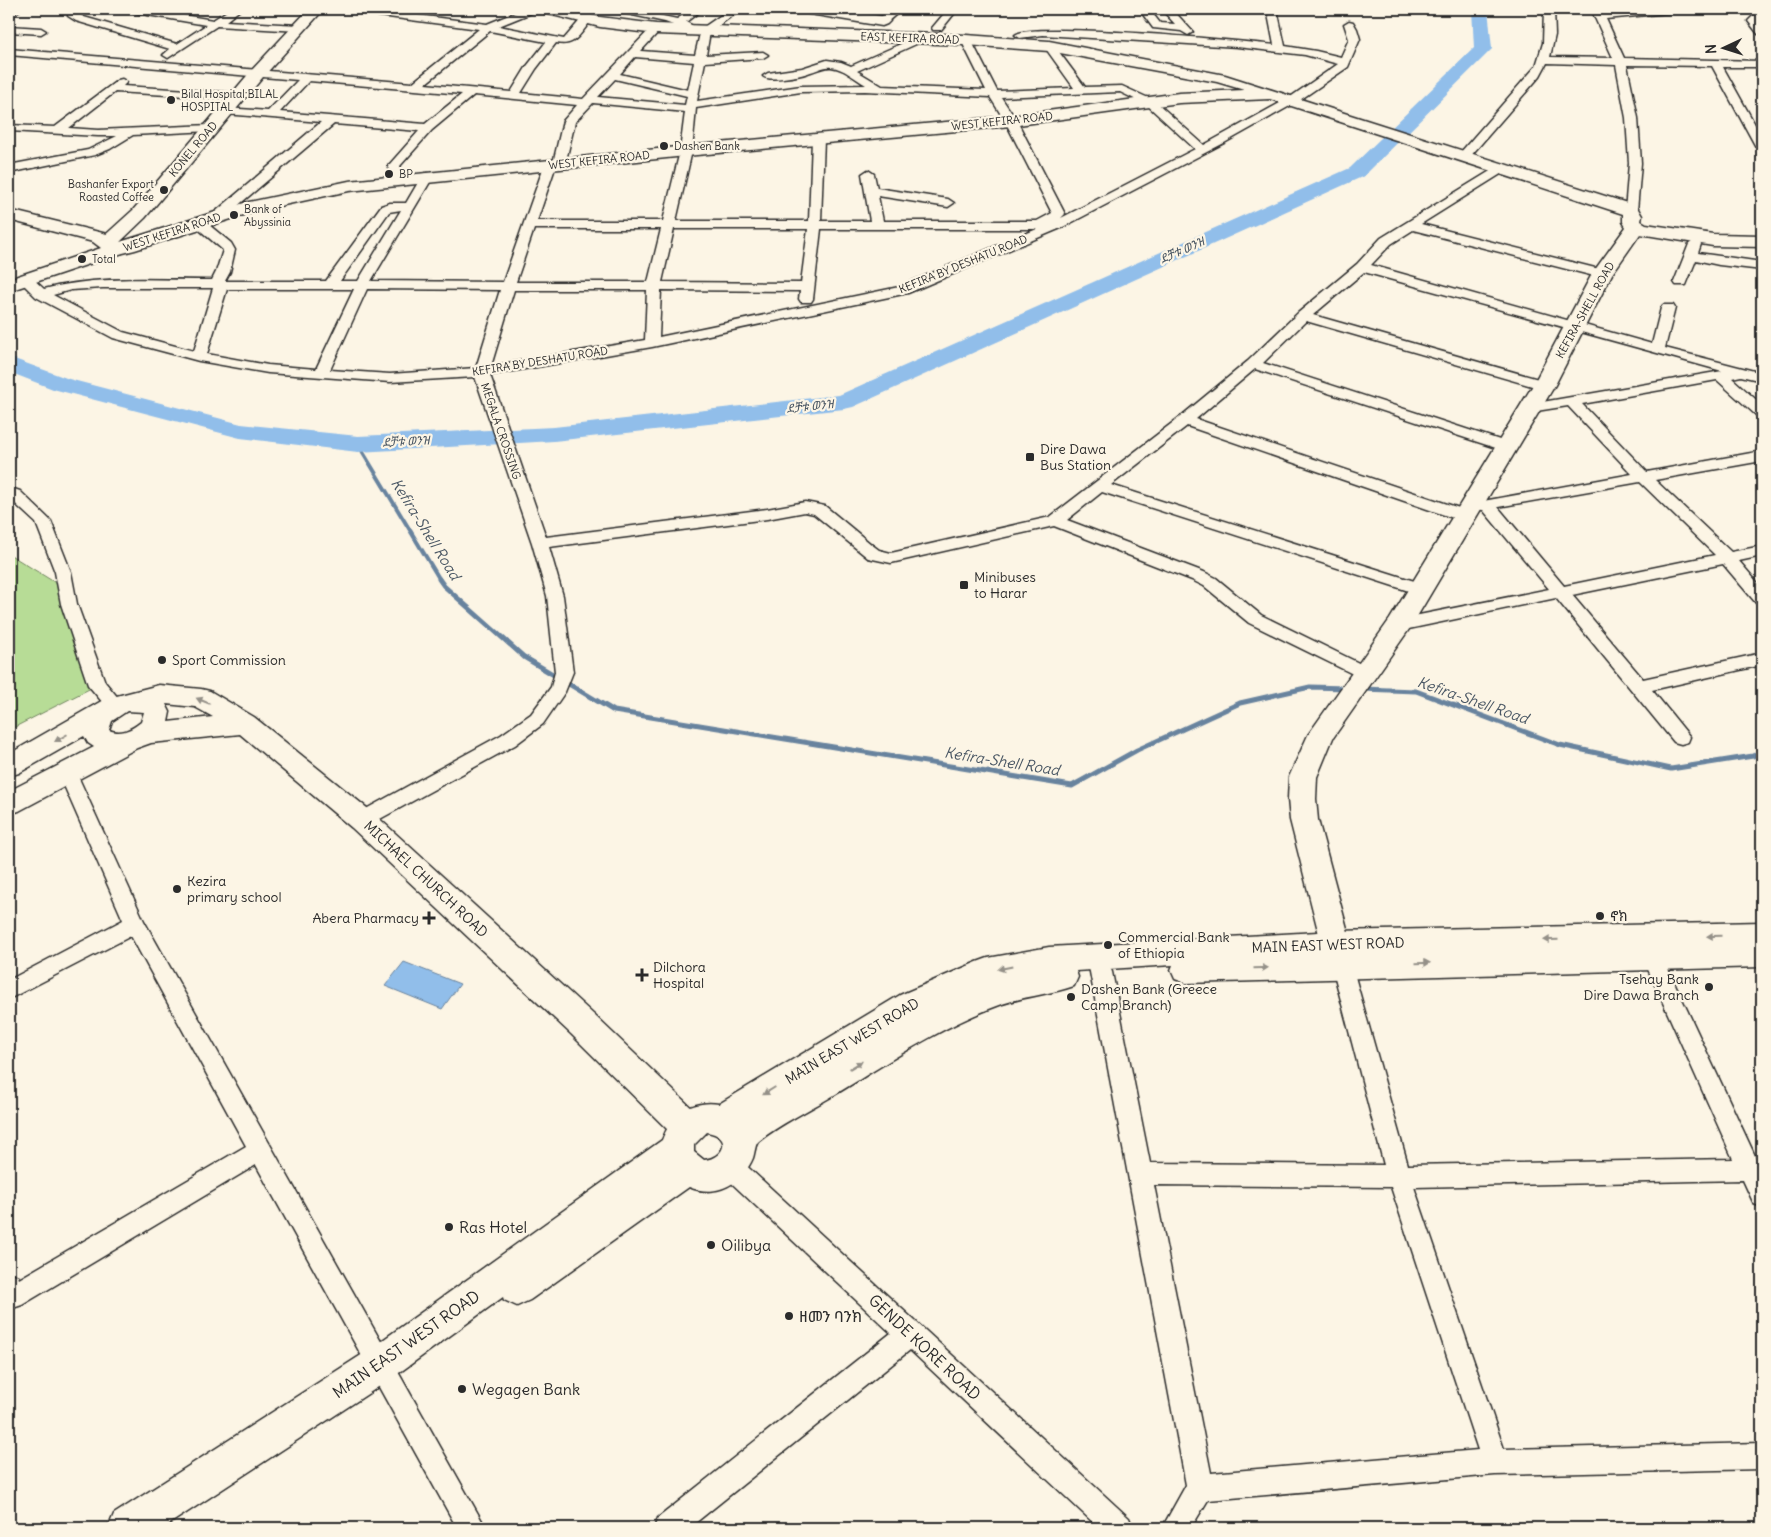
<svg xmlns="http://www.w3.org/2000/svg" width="1771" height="1537" viewBox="0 0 1771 1537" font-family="Delius,'Noto Sans Ethiopic',sans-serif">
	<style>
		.green { fill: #b7dc96; stroke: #718460 }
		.water { fill: #91beea; stroke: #68839e }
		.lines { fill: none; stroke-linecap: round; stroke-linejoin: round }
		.stream-far1 { stroke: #68839e; stroke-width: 4 }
		.stream { stroke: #68839e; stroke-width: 5 }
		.river { fill: #91beea; fill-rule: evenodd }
		.street-casing { stroke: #2b2b2b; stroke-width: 3 }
		.secondary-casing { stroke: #2b2b2b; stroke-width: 3 }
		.primary-casing { stroke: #2b2b2b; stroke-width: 3 }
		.street { fill: #fcf5e5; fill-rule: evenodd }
		.secondary { fill: #fcf5e5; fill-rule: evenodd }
		.primary { fill: #fcf5e5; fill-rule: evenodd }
		.oneway { fill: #949088 }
		.poi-dot { fill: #2b2b2b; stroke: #fcf5e5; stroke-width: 2 }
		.labels { text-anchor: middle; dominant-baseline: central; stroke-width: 4.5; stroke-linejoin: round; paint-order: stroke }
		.far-street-label { font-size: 11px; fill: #2b2b2b; stroke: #fcf5e5 }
		.far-poi-label { font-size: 11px; fill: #2b2b2b; stroke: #fcf5e5; text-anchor: start }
		.far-water-label { font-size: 12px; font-style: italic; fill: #4a5764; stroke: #fcf5e5 }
		.poi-label { font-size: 14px; fill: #2b2b2b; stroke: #fcf5e5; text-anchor: start }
		.street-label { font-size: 14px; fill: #2b2b2b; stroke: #fcf5e5 }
		.water-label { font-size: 15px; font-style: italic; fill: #4a5764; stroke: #fcf5e5 }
		.near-poi-label { font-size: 16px; fill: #2b2b2b; stroke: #fcf5e5; text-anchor: start }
		.near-street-label { font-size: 16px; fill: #2b2b2b; stroke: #fcf5e5 }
	</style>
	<rect width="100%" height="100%" fill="#fcf5e5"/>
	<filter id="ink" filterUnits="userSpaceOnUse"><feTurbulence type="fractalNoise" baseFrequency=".02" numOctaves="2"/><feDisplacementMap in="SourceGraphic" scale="10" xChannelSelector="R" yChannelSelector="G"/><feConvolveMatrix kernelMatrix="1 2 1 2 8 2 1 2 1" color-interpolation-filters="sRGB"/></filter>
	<g filter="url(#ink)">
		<path class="green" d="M 9,554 L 67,590 L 97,685 L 9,730 Z"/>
		<path class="water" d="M 404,962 L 460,984 L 442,1009 L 385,986 Z"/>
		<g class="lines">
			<path class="stream-far1" d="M 358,444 L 440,580"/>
			<g class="stream">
				<path d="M 439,579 L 444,586 L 524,657 L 614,711 L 1072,786 L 1137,750 L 1240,703 L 1310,687 L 1346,688"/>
				<path d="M 1362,689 L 1416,691 L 1560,745 L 1671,769 L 1753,756 L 1762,751"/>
			</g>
			<path class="river" d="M 1472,9 L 1488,9 L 1492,49 L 1364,176 L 853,407 L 844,409 L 554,441 L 358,452 L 240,438 L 53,389 L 9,372 L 9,357 L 69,379 L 241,424 L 358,436 L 554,427 L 839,395 L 1350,168 L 1474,48 Z"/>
			<defs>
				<g id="street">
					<path d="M 9,9 L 22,9 L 9,16 Z"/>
					<path d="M 68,9 L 78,9 L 77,13 L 84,17 L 177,44 L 206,25 L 130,12 L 125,9 L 147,9 L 213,20 L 230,9 L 241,9 L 226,21 L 299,25 L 304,28 L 299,31 L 217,26 L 168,58 L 163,55 L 170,49 L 76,21 L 68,16 Z"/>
					<path d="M 345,9 L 371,9 L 487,24 L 524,9 L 537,9 L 536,11 L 499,26 L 564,39 L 582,18 L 590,18 L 591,20 L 590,22 C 579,35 575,47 556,43 L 536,69 L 521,93 L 583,99 L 652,27 L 660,27 L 661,29 L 641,51 L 695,55 L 701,29 L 730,9 L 741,9 L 710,32 L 706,55 L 763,52 L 768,55 L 763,58 L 705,62 L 697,101 L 801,86 L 866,85 C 855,79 844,68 831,67 C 824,66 816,71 808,73 C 800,76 768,82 763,76 L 768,73 L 802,68 L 827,60 L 841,62 L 851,66 L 921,35 L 926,38 L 925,40 L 857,71 L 882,86 L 986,90 L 961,40 L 966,37 L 971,40 L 997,91 L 1074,88 L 1044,46 L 1049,43 L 1053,44 L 1085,87 L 1122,86 L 1155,101 L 1204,145 L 1289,98 L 1338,64 L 1305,55 L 1237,47 L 1043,35 L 1020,38 L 1015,35 C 1029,21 1242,41 1274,45 L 1267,9 L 1277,9 L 1285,46 L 1316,51 L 1341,57 L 1349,39 L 1344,24 L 1349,21 L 1353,22 L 1357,29 L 1360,39 L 1348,67 L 1297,102 L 1226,142 L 1061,228 L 908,293 L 652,347 L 490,375 L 546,537 L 767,509 L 805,502 L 825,506 L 871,544 L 879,550 L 891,553 L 1050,517 L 1180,417 L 1248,361 L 1298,313 L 1357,264 L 1381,238 L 1500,165 L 1504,166 L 1506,169 L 1504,172 L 1421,224 L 1607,271 L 1609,274 L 1607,277 L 1602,278 L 1413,230 L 1391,244 L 1371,265 L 1652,344 L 1661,308 L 1663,305 L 1673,305 L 1675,308 L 1665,348 L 1762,373 L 1762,381 L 1741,376 L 1732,378 L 1762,405 L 1762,417 L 1757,416 L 1717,380 L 1582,404 L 1647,472 L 1762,451 L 1762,461 L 1655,480 L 1731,552 L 1762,546 L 1762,556 L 1739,561 L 1762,588 L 1762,605 L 1756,603 L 1723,564 L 1572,595 L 1643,679 L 1762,653 L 1762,665 L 1652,690 L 1690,737 L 1688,742 L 1681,744 L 1674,742 L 1556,598 L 1399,631 L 1393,629 L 1390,625 L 1393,621 L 1399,619 L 1549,589 L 1483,510 L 1472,509 L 1470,506 L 1472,503 L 1632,474 L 1568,406 L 1530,412 L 1525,411 L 1523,408 L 1525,405 L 1722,371 L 1364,272 L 1313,315 L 1549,382 L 1551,385 L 1549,388 L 1539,388 L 1306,321 L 1263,363 L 1512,444 L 1515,447 L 1512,450 L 1502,450 L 1255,369 L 1196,419 L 1471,512 L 1473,516 L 1471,520 L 1459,520 L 1187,426 L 1111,485 L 1427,585 L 1429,589 L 1427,593 L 1421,595 L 1415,593 L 1102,492 L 1067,520 L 1204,572 L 1216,578 L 1261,615 L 1371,669 L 1374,673 L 1371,677 L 1365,679 L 1359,677 L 1249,623 L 1204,586 L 1192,580 L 1054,526 L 891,563 L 868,558 L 814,514 L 805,512 L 767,519 L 549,547 L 563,596 L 573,672 L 565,692 L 543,724 L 515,745 L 369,825 L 362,827 L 355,825 L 352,820 L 355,815 L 501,735 L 531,714 L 551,687 L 555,672 L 547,596 L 532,543 L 475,377 L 390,382 L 268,373 L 199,361 L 113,338 L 36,297 L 18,279 L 20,276 L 30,276 L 44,289 C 98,275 156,280 212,280 L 216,272 L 223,250 L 195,226 L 193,223 L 199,219 L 203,220 L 231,243 L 235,250 L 230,272 L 225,281 L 326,281 L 381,206 L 390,203 L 406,203 L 423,174 L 427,173 L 433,177 L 371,281 L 503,282 L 544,166 L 546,163 L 553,163 L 563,121 L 577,105 L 474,95 L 432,130 L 400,166 L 406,179 L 400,183 L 396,182 L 388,166 L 419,131 L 334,124 L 222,219 L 218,220 L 212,216 L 214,213 L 321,122 L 225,114 L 219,111 L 225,108 L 268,111 L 298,80 L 9,55 L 9,49 L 412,83 L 479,29 L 350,12 ZM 490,31 L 546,42 L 527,66 L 511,92 L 425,84 ZM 635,57 L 694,62 L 688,90 L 620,74 ZM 615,79 L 687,96 L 685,105 L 598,97 ZM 309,81 L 462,94 L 425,124 L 280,112 ZM 865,91 L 990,97 L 1005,121 L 1052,213 L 1037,221 L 883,221 L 878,196 L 948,207 L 954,203 L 948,199 L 877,188 L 874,174 L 868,170 L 862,174 L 870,221 L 821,221 L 824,139 L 818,136 L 812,139 L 809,221 L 676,221 L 692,151 L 696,108 L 801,92 ZM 1120,92 L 1147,105 L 1195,149 L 1061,218 L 1065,214 L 1017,121 L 1001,97 ZM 593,103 L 685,112 L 680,151 L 663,221 L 537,221 L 555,168 L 563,168 L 565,165 L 575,122 ZM 401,210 L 358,281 L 340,281 L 389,212 ZM 534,229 L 661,229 L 648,282 L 516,282 ZM 674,229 L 808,229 L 801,283 L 662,282 ZM 821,229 L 1037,229 L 899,287 L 659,337 L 661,290 L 800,291 L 799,299 L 801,302 L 811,302 L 813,299 ZM 103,288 L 213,288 L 194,351 L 123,332 L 53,295 L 71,290 ZM 227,289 L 354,289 L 316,369 L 268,365 L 207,354 ZM 367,289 L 500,290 L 476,368 L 390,374 L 330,370 ZM 514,290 L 647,290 L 645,340 L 491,366 ZM 1640,482 L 1715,555 L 1564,586 L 1498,507 Z"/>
					<path d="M 613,9 L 630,9 L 677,19 L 692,9 L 703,9 L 686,22 L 700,30 L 699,32 L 695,33 L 665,22 L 614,11 Z"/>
					<path d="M 891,9 L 902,9 L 886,23 L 878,23 L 877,21 L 878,19 Z"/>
					<path d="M 948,9 L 958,9 L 941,30 L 933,30 L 932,28 Z"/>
					<path d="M 1139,9 L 1149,9 L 1160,23 L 1175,24 L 1163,11 L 1164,9 L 1172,9 L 1193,32 L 1188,35 L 1181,31 L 1153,28 Z"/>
					<path d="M 1544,9 L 1554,9 L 1555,35 L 1550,57 L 1613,58 L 1591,9 L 1601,9 L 1603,14 L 1651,9 L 1684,9 L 1679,12 L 1606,19 L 1624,58 L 1762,61 L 1762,67 L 1723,67 L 1762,137 L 1762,150 L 1756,147 L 1712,66 L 1627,65 L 1638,118 L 1641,163 L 1637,211 L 1635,214 L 1627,214 L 1625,211 L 1629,163 L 1626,118 L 1616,65 L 1547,63 L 1540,76 L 1468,159 L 1460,159 L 1458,156 L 1460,153 L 1536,66 L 1543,43 Z"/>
					<path d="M 1762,11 L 1762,18 L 1759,21 L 1762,26 L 1762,35 L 1758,34 L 1748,21 L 1757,12 Z"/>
					<path d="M 9,26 L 41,28 L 46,31 L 41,34 L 9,32 Z"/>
					<path d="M 122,79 L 127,82 L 123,86 L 238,93 L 244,96 L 238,99 L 115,92 L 69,128 L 98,130 L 210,125 L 216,128 L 210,131 L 133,135 L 110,149 L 95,155 L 9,173 L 9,165 L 88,150 L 117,136 L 98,136 L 9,131 L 9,125 L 55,127 L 118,80 Z"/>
					<path d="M 1695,240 L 1701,244 L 1698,253 L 1762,262 L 1762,270 L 1719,265 L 1696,260 L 1686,285 L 1676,285 L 1674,282 L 1689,244 Z"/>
					<path d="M 14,489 L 20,491 L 51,521 L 71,572 L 77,604 L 105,682 L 124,705 L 121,710 L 115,711 L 109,710 L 88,685 L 61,604 L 55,572 L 36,523 L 9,498 L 9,491 Z"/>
					<path d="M 68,767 L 75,769 L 77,774 L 144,921 L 486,1528 L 457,1528 L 256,1165 L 22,1305 L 13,1308 L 9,1306 L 9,1272 L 18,1276 L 19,1279 L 246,1146 L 131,936 L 9,999 L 9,980 L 123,920 L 59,774 L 61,769 Z"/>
					<path d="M 1648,938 L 1655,941 L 1756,1158 L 1762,1158 L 1762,1207 L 1754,1204 L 1743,1180 L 1414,1187 L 1504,1449 L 1762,1443 L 1762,1469 L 1495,1475 L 1208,1500 L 1191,1528 L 1162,1528 L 1186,1485 L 1090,972 L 1086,957 L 1089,951 L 1096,948 L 1103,951 L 1112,972 L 1150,1163 L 1384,1165 L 1332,966 L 1335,960 L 1342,957 L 1349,960 L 1352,966 L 1408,1165 L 1733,1159 L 1638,947 L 1641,941 ZM 1154,1185 L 1391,1187 L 1478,1450 L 1211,1473 Z"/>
					<path d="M 730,1155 L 738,1158 L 1129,1518 L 1133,1528 L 1099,1528 L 910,1350 L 689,1528 L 654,1528 L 658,1518 L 891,1333 L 722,1174 L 718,1166 L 722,1158 Z"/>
				</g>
				<g id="secondary">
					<path d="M 309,9 L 324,9 L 263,77 L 145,218 L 120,242 L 244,203 L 349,181 L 686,146 L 1011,116 L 1179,93 L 1244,90 L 1217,82 L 1049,51 L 966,45 L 656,34 L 600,27 L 541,12 L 539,9 L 564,9 L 600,17 L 656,24 L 966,35 L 1049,41 L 1225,75 L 1627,203 L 1637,207 L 1642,216 L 1641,221 L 1646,224 L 1713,234 L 1762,235 L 1762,247 L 1713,246 L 1640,234 L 1612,274 L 1555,385 L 1412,625 L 1333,738 L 1317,777 L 1316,799 L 1318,820 L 1357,966 L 1353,975 L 1342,979 L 1331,975 L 1327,966 L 1290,820 L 1288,799 L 1289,777 L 1308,735 L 1390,619 L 1533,385 L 1592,274 L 1626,227 L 1623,222 L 1623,214 L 1270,99 L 1179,103 L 1011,126 L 686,156 L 349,191 L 256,211 L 135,250 L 115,255 L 108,253 L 106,248 L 101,247 L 99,243 L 101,239 L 133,210 L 251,71 Z"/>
					<path d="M 797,9 L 832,9 L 882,16 L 887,18 L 890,21 L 887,24 L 882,26 L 804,13 L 799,12 Z"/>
					<path d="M 159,685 L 201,689 L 210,691 L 254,717 L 372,812 L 593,1014 L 699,1115 L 704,1126 L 699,1137 L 687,1141 L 675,1137 L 571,1034 L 352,828 L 240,734 L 151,743 L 137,748 L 19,811 L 9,814 L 9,791 L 94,747 L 88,743 L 84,736 L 19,773 L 9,776 L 9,754 L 105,699 ZM 166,704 L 195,707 L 213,717 L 168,722 L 170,712 ZM 127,711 L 144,712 L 141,722 C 131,730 121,735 109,730 L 112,721 Z"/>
				</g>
				<g id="primary">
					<path d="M 9,210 L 107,234 L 124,249 L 122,253 L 9,291 L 9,279 L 101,248 L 93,242 L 9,220 Z"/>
					<path d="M 1762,922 L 1762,967 L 1186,983 L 1175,979 L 1171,970 L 1173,965 L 1076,971 L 1078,977 L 1074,986 C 1049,995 1022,996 997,1006 C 938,1028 884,1065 831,1097 C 809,1110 778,1125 759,1141 C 755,1144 755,1152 753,1158 C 742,1184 716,1198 689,1187 L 530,1300 L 517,1306 L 504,1300 L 503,1297 L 392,1378 L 163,1528 L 108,1528 L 114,1514 L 366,1352 L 662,1140 C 672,1114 691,1100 719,1104 L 900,995 L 977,962 L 988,958 L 1049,947 L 1336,931 ZM 707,1132 C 735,1137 722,1159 704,1160 L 694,1152 L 694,1145 Z"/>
				</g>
			</defs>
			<use href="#street" class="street-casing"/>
			<use href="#secondary" class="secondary-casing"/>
			<use href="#primary" class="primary-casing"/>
			<use href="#street" class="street"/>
			<use href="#secondary" class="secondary"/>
			<use href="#primary" class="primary"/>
		</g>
		<defs><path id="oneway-solid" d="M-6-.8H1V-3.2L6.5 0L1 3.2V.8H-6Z" transform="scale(1.25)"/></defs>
		<g class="oneway">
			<use href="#oneway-solid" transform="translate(203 701) rotate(-157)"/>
			<use href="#oneway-solid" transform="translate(61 738) rotate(150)"/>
			<use href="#oneway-solid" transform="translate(1714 936) rotate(178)"/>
			<use href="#oneway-solid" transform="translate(1551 940) rotate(179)"/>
			<use href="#oneway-solid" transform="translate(1423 963) rotate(-2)"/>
			<use href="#oneway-solid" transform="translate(1005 968) rotate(168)"/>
			<use href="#oneway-solid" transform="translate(1261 968) rotate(-2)"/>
			<use href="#oneway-solid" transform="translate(856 1065) rotate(-31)"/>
			<use href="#oneway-solid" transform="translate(769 1091) rotate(148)"/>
		</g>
	</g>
	<g class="poi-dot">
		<circle cx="171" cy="100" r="5"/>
		<circle cx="664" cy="146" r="5"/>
		<circle cx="389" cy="174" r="5"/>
		<circle cx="164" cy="190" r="5"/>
		<circle cx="234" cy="215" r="5"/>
		<circle cx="82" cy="259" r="5"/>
		<rect x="1025" y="452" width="10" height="10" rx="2.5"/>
		<rect x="959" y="580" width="10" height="10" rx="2.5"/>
		<circle cx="162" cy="660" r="5"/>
		<circle cx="177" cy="889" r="5"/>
		<circle cx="1600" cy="916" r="5"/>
		<path d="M426.5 910.5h5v5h5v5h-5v5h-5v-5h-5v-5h5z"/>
		<circle cx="1108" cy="945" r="5"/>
		<path d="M639.5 967.5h5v5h5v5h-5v5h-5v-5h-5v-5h5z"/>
		<circle cx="1709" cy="987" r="5"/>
		<circle cx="1071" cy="997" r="5"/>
		<circle cx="449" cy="1227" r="5"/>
		<circle cx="711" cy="1245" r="5"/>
		<circle cx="789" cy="1316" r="5"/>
		<circle cx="462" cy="1389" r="5"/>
	</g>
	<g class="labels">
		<g class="far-street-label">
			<text transform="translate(910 38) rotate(2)">EAST KEFIRA ROAD</text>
			<text transform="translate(1002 121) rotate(-6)">WEST KEFIRA ROAD</text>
			<text transform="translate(193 149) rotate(-50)">KONEL ROAD</text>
			<text transform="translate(599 160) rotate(-6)">WEST KEFIRA ROAD</text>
			<text transform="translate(172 232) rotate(-18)">WEST KEFIRA ROAD</text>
			<text transform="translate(963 264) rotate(-22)">KEFIRA BY DESHATU ROAD</text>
			<text transform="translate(1585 310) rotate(-61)">KEFIRA-SHELL ROAD</text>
			<text transform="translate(540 361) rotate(-9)">KEFIRA BY DESHATU ROAD</text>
			<text transform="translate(501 431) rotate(71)">MEGALA CROSSING</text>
		</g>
		<g class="far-poi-label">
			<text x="181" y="94">Bilal Hospital;BILAL<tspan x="181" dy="13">HOSPITAL</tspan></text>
			<text x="674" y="146">Dashen Bank</text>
			<text x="399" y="174">BP</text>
			<text x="154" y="184" text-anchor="end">Bashanfer Export<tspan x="154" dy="13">Roasted Coffee</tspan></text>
			<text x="244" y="209">Bank of<tspan x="244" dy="13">Abyssinia</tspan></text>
			<text x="92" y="259">Total</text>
		</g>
		<g class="far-water-label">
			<text transform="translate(1182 250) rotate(-24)">ደቻቱ ወንዝ</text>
			<text transform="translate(810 406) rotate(-6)">ደቻቱ ወንዝ</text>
			<text transform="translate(406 441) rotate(-3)">ደቻቱ ወንዝ</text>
		</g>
		<g class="poi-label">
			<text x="1040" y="449">Dire Dawa<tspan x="1040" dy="16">Bus Station</tspan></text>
			<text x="974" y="577">Minibuses<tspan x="974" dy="16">to Harar</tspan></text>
			<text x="172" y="660">Sport Commission</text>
			<text x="187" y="881">Kezira<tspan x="187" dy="16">primary school</tspan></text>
			<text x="1610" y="916">ኖክ</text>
			<text x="419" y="918" text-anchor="end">Abera Pharmacy</text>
			<text x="1118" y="937">Commercial Bank<tspan x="1118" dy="16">of Ethiopia</tspan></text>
			<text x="653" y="967">Dilchora<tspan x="653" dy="16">Hospital</tspan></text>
			<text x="1699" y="979" text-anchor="end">Tsehay Bank<tspan x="1699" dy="16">Dire Dawa Branch</tspan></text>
			<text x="1081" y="989">Dashen Bank (Greece<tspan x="1081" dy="16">Camp Branch)</tspan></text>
		</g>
		<g class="street-label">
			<text transform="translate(426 879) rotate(43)">MICHAEL CHURCH ROAD</text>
			<text transform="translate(1328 945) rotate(-2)">MAIN EAST WEST ROAD</text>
			<text transform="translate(852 1041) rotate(-31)">MAIN EAST WEST ROAD</text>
		</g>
		<g class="water-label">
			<text transform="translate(426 529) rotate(58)">Kefira-Shell Road</text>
			<text transform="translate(1473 700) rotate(19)">Kefira-Shell Road</text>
			<text transform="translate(1002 761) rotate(9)">Kefira-Shell Road</text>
		</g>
		<g class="near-poi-label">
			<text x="459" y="1227">Ras Hotel</text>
			<text x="721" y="1245">Oilibya</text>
			<text x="799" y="1316">ዘመን ባንክ</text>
			<text x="472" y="1389">Wegagen Bank</text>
		</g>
		<g class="near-street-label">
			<text transform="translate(406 1344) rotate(-35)">MAIN EAST WEST ROAD</text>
			<text transform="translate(925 1347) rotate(43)">GENDE KORE ROAD</text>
		</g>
	</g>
	<rect width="1771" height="1537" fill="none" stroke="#fcf5e5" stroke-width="30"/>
	<rect x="15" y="15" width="1741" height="1507" fill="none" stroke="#2b2b2b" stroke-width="2" filter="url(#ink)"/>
	<g transform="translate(1724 48) rotate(266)" stroke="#fcf5e5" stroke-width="4" paint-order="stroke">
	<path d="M0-4L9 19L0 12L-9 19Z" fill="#2b2b2b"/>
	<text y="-8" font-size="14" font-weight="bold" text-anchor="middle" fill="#2b2b2b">N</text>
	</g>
</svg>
